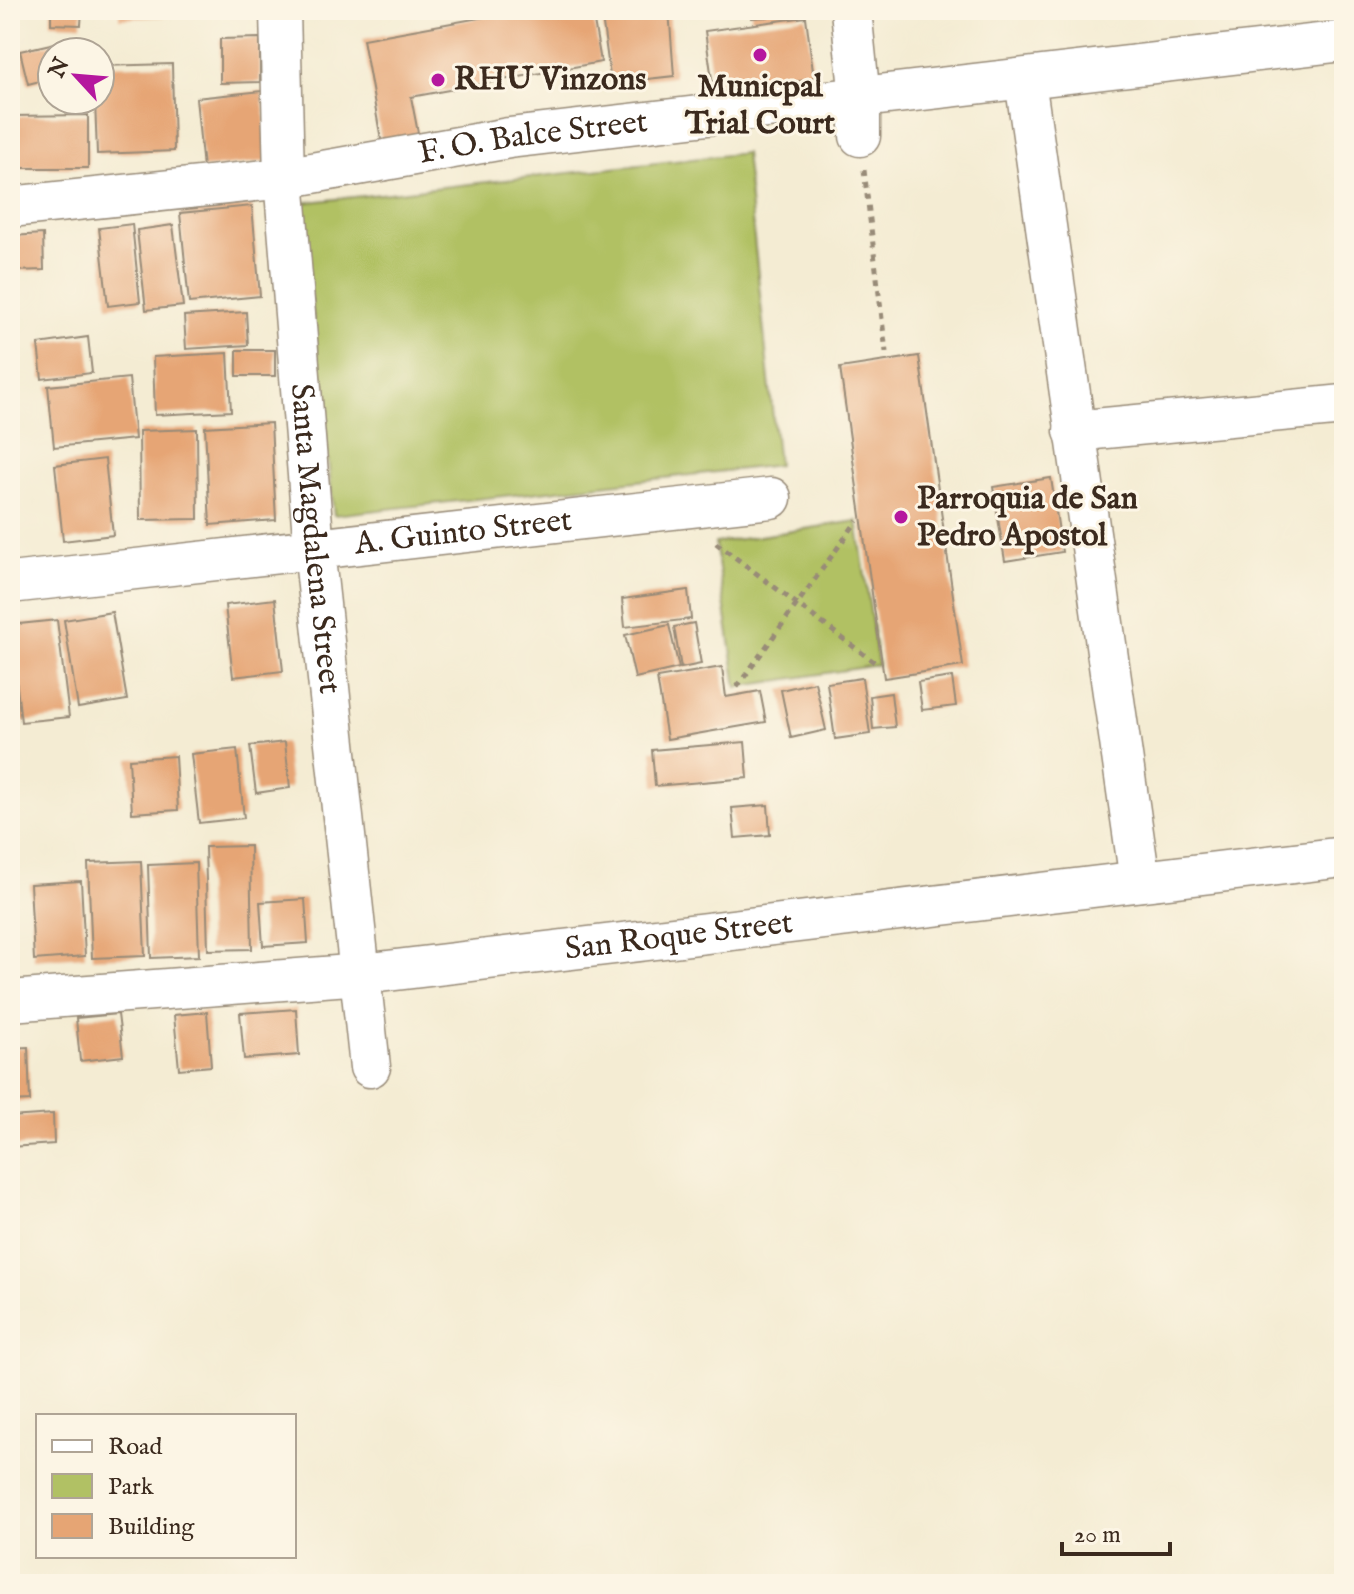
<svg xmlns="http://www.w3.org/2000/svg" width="1354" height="1594" viewBox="0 0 1354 1594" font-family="'IM FELL English',serif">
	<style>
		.green { fill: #b1c164; stroke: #767641; stroke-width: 2 }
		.building { fill: #e6a574 }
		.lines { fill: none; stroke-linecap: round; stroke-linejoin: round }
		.minor-casing { stroke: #988b78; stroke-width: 43 }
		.path { stroke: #988b78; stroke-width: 5; stroke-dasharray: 6 6; stroke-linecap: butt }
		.minor { stroke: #fff; stroke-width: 40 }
		.poi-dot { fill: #b5179e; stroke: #fcf5e5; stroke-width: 3 }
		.labels { text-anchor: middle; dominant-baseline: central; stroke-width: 6; stroke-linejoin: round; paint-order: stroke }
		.poi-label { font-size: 32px; font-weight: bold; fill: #3b2a1e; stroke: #fcf5e5; text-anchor: start }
		.street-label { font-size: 32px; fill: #3b2a1e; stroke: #fcf5e5 }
	</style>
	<rect width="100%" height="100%" fill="#fcf5e5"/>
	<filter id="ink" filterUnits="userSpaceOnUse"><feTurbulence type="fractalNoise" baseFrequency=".0125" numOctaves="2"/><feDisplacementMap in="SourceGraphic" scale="16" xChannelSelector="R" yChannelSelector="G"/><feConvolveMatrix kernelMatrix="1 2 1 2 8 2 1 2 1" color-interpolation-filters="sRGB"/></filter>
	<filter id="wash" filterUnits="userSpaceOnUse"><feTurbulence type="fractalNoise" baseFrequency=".006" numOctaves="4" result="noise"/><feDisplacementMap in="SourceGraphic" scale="32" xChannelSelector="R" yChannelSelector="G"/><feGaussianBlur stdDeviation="1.8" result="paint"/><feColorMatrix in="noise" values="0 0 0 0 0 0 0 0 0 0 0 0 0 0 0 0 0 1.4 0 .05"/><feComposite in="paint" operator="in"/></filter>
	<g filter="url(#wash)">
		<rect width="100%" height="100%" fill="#f4ecd3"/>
		<g class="green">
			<path d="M 745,153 L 778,465 L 334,515 L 301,203 Z"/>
			<path d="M 857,521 L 878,665 L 737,687 L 715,543 Z"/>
		</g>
		<g id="blocks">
			<g class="building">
				<path d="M 51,10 L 82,10 L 81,25 L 51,24 Z"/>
				<path d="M 119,10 L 208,10 L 208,14 L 119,19 Z"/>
				<path d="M 523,10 L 592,10 L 601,62 L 411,97 L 419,138 L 382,145 L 363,39 Z"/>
				<path d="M 601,10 L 669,10 L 674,76 L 611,83 Z"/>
				<path d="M 751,10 L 801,10 L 801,15 L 751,18 Z"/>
				<path d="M 806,17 L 814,79 L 714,93 L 705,31 Z"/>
				<path d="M 260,38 L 260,82 L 220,83 L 220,39 Z"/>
				<path d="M 55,43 L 57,52 L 52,52 L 52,78 L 28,84 L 20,51 Z"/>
				<path d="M 172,64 L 174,151 L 97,154 L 95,100 L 100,100 L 100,66 Z"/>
				<path d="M 262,91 L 269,161 L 203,168 L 196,98 Z"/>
				<path d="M 88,115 L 88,168 L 10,168 L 10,116 Z"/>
				<path d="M 252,206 L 260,296 L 189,303 L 180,213 Z"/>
				<path d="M 132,224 L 140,302 L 108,306 L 99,228 Z"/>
				<path d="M 173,225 L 183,306 L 146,310 L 137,230 Z"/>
				<path d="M 43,234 L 44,270 L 14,271 L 12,236 Z"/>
				<path d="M 246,312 L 248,345 L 186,349 L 184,316 Z"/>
				<path d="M 88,337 L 92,373 L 42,379 L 38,344 Z"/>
				<rect x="237" y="350" width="38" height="26"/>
				<path d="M 228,353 L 231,411 L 155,415 L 153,357 Z"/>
				<path d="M 919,356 L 963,666 L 884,678 L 840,368 Z"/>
				<path d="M 129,378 L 135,439 L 54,447 L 48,386 Z"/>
				<path d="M 271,423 L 276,520 L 210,525 L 205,427 Z"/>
				<path d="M 197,429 L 198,519 L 140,520 L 139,431 Z"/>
				<path d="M 105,459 L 113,535 L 63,541 L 55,465 Z"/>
				<path d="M 1051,478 L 1062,552 L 1005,561 L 993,487 Z"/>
				<path d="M 688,590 L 691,619 L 625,627 L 622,599 Z"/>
				<path d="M 275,599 L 283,671 L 233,677 L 225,605 Z"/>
				<path d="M 112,612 L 127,700 L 78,708 L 64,620 Z"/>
				<path d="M 57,620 L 69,717 L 21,722 L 10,625 Z"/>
				<path d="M 694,623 L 701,664 L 681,668 L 674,627 Z"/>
				<path d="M 669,625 L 679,668 L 635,678 L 625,635 Z"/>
				<path d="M 722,667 L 726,697 L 760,691 L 766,722 L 667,739 L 657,678 Z"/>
				<path d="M 952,677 L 956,706 L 922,710 L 918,682 Z"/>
				<path d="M 862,678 L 870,734 L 835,739 L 827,683 Z"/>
				<path d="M 815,682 L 826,730 L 791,738 L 781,690 Z"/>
				<path d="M 891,693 L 895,727 L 873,729 L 870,696 Z"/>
				<path d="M 285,742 L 290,788 L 256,793 L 250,746 Z"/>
				<path d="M 745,742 L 748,778 L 655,786 L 652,750 Z"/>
				<path d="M 237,749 L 244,818 L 199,823 L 191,754 Z"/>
				<path d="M 175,756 L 178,810 L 132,813 L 129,759 Z"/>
				<path d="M 768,805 L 770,835 L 735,838 L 732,808 Z"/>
				<path d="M 250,846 L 252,949 L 208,950 L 205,847 Z"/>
				<path d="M 141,861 L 145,956 L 92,958 L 88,863 Z"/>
				<path d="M 196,863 L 199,956 L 151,958 L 148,865 Z"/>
				<path d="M 81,881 L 85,956 L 34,960 L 30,884 Z"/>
				<path d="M 305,899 L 308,943 L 263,946 L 260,902 Z"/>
				<path d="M 296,1009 L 299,1055 L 244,1059 L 240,1013 Z"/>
				<path d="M 207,1012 L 211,1066 L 179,1069 L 174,1015 Z"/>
				<path d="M 118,1014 L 123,1056 L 80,1061 L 76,1018 Z"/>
				<path d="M 28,1047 L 30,1101 L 10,1102 L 10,1048 Z"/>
				<path d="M 53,1114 L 54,1144 L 10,1147 L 10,1117 Z"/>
			</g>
		</g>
	</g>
	<g filter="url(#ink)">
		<use href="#blocks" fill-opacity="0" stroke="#988b78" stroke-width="2"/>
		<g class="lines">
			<defs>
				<g id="minor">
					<path id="s1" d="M 280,10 L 284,178 L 314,549 L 370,1067"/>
					<path d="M 851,10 L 860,99 L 860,136"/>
					<path d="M 1025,80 L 1140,881"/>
					<path id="s2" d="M 10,207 L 284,178 L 509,138 L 1344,41"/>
					<path d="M 1074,431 L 1344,405"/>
					<path id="s3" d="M 10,583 L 771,498"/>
					<path id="s4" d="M 10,1001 L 362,974 L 1344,857"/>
				</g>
			</defs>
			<use href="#minor" class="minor-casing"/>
			<g class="path">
				<path d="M 864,170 L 886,352"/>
				<path d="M 716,543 L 878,665"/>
				<path d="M 737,687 L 857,521"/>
			</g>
			<use href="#minor" class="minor"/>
		</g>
	</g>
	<g class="poi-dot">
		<circle cx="760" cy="55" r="8"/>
		<circle cx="438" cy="80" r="8"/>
		<circle cx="901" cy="517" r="8"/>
	</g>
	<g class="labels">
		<g class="poi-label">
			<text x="454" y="80">RHU Vinzons</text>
			<text x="760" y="87" text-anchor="middle">Municpal<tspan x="760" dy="37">Trial Court</tspan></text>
			<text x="917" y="499">Parroquia de San<tspan x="917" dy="37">Pedro Apostol</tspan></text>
		</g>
		<g class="street-label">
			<text stroke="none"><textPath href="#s2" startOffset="528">F. O. Balce Street</textPath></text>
			<text stroke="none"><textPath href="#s3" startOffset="456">A. Guinto Street</textPath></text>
			<text stroke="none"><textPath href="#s1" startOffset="530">Santa Magdalena Street</textPath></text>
			<text stroke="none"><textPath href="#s4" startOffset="672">San Roque Street</textPath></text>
		</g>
	</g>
	<rect width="1354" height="1594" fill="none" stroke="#fcf5e5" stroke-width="40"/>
	<rect x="36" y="1414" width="260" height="144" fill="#fcf5e5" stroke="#afa495" stroke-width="2"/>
	<rect x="52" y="1440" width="40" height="12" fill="#ffffff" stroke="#afa495" stroke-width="2"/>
	<text x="108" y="1454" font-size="24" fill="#3b2a1e">Road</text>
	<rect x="52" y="1474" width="40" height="24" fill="#b1c164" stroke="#afa495" stroke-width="2"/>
	<text x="108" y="1494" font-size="24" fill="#3b2a1e">Park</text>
	<rect x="52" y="1514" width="40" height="24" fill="#e6a574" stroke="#afa495" stroke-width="2"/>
	<text x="108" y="1534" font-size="24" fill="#3b2a1e">Building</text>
	<g transform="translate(76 76) rotate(296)"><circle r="38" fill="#fcf5e5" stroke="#afa495" stroke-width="2"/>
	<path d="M0-6L14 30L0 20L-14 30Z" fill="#b5179e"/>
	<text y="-12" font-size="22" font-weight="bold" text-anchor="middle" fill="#3b2a1e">N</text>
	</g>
	<path d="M1062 1542v12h108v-12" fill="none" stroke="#3b2a1e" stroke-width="4"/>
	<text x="1074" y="1542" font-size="24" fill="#3b2a1e" stroke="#fcf5e5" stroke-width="6" paint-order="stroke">20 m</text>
</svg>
